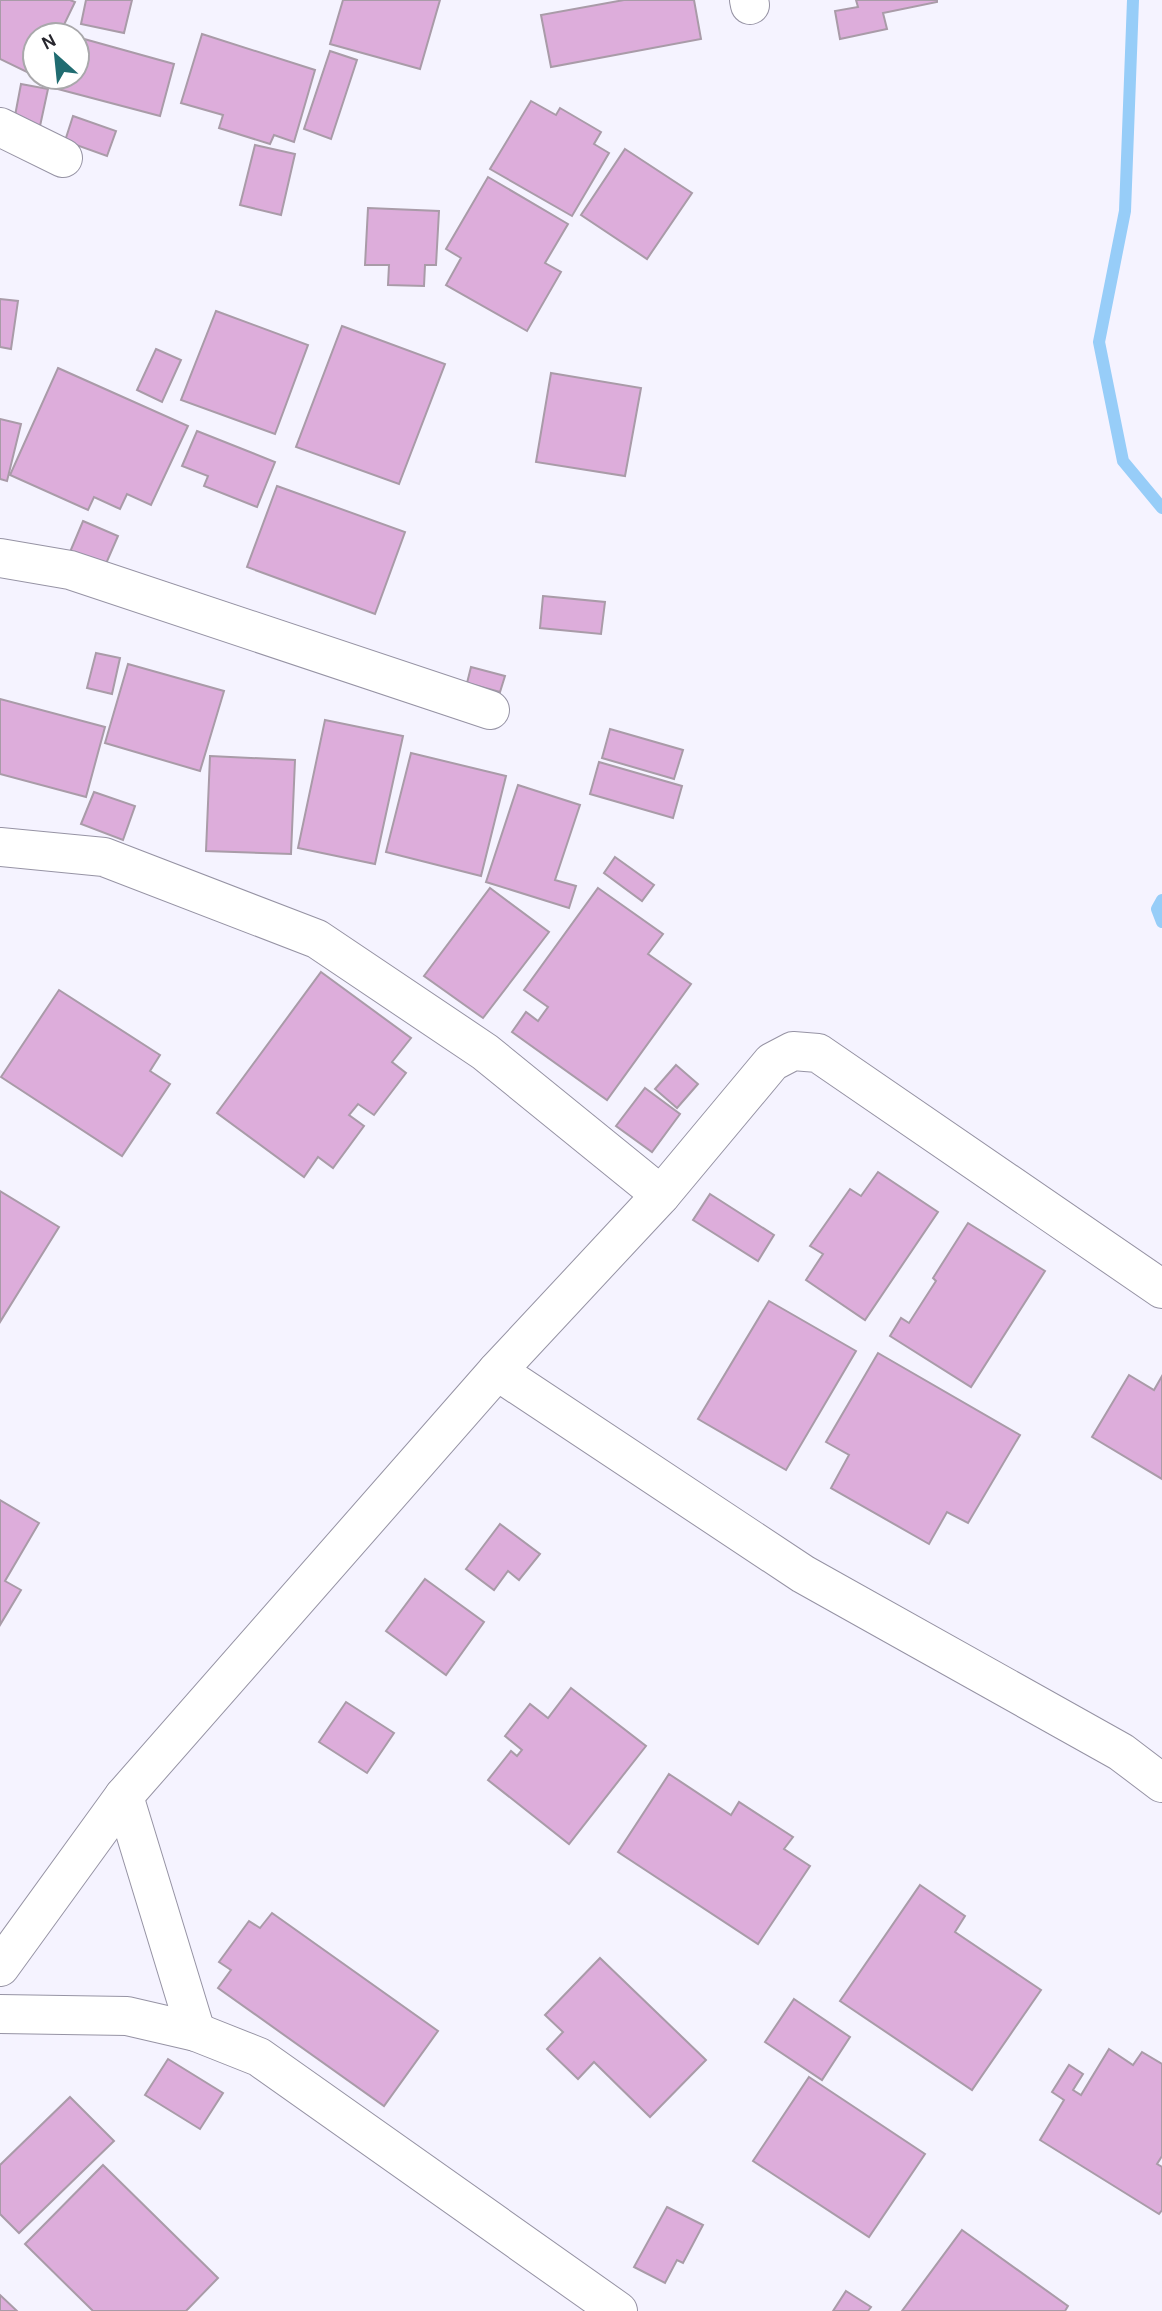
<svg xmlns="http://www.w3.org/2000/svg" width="1162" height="2311" viewBox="0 0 1162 2311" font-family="Karla,sans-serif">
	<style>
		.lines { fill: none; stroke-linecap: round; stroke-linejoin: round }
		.stream { stroke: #97cdf8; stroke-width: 12 }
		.building { fill: #ddaddb; stroke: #a99ba8; stroke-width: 2 }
		.minor-casing { stroke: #9693a4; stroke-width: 40 }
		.minor { stroke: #fff; stroke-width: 38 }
	</style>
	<rect width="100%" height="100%" fill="#f5f3ff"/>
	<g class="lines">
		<g class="stream">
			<path d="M 1133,0 L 1125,211 L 1099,342 L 1123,461 L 1162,508"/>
			<path d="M 1162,900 L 1157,909 L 1162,922"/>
		</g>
	</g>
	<g class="building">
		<path d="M 0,0 L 70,0 L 75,2 L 59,35 L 35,35 L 35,76 L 0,59 Z"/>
		<path d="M 86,0 L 132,0 L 124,33 L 81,24 Z"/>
		<path d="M 343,0 L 440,0 L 420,69 L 330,44 Z"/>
		<path d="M 624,0 L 694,0 L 701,39 L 551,67 L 541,15 Z"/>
		<path d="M 856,0 L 937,0 L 937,2 L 883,13 L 887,29 L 840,39 L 835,11 L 858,7 Z"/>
		<path d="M 202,34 L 315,70 L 294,142 L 274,135 L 270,144 L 219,128 L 223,115 L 181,103 Z"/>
		<path d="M 77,37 L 174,64 L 160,116 L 54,88 L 57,77 L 77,77 Z"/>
		<path d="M 330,51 L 357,60 L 331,139 L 304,129 Z"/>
		<path d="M 21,84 L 48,89 L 40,126 L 14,121 Z"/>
		<path d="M 531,101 L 556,115 L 560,108 L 601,132 L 594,144 L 609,153 L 572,216 L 490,169 Z"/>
		<path d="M 73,116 L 116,131 L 107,156 L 65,141 Z"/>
		<path d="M 255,145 L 295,154 L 281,215 L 240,205 Z"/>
		<path d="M 625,149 L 692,193 L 647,259 L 581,215 Z"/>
		<path d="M 488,177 L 568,224 L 545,263 L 561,272 L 527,331 L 446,285 L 461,258 L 446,249 Z"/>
		<path d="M 368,208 L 439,211 L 436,265 L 425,265 L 424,286 L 388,285 L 389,265 L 365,265 Z"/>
		<path d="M 0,299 L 18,301 L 11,349 L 0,347 Z"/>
		<path d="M 216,311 L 308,345 L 275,434 L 181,400 Z"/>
		<path d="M 342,326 L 445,364 L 399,484 L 296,447 Z"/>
		<path d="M 156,349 L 181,360 L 162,402 L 137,390 Z"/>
		<path d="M 58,368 L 188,426 L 151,505 L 127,494 L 120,509 L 94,497 L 88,510 L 10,475 Z"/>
		<path d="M 551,373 L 641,388 L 625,476 L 536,462 Z"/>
		<path d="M 0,419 L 21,424 L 7,481 L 0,479 Z"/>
		<path d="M 197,431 L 275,462 L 257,507 L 204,486 L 208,476 L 182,466 Z"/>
		<path d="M 277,486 L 405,532 L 375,614 L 247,567 Z"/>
		<path d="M 83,521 L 118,536 L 105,566 L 70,552 Z"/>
		<path d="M 543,596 L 605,602 L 601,634 L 540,628 Z"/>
		<path d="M 96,653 L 120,658 L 112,694 L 87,688 Z"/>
		<path d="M 128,664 L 224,691 L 200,771 L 105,743 Z"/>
		<path d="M 471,667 L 505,676 L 500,692 L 467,683 Z"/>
		<path d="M 0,699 L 105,727 L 86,797 L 0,774 Z"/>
		<path d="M 325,720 L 403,736 L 375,864 L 298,848 Z"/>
		<path d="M 610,729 L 683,750 L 674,779 L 602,758 Z"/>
		<path d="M 411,753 L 506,776 L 481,876 L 386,852 Z"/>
		<path d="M 210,756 L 295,760 L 291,854 L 206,851 Z"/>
		<path d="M 599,762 L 682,786 L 673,818 L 590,794 Z"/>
		<path d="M 518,785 L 580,805 L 555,880 L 576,886 L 569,908 L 486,882 Z"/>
		<path d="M 94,792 L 135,806 L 123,840 L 81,824 Z"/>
		<path d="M 615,857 L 654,885 L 642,901 L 604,873 Z"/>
		<path d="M 490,888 L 549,932 L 483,1018 L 424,976 Z"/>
		<path d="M 598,888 L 663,934 L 648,954 L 691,984 L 607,1100 L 512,1032 L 526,1012 L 538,1021 L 548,1007 L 524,990 Z"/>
		<path d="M 321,972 L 411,1038 L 392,1062 L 406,1073 L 374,1115 L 358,1104 L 349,1115 L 364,1126 L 333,1168 L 318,1157 L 304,1177 L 217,1113 Z"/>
		<path d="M 59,990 L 160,1055 L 150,1071 L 170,1084 L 122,1156 L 1,1077 Z"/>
		<path d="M 676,1065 L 698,1084 L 677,1108 L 655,1089 Z"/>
		<path d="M 645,1088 L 680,1114 L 652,1152 L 616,1126 Z"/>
		<path d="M 878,1172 L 938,1212 L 865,1320 L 806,1280 L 823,1254 L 810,1246 L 850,1189 L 861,1196 Z"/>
		<path d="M 0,1191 L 59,1227 L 0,1322 Z"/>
		<path d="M 710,1194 L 774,1235 L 758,1261 L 693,1220 Z"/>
		<path d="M 968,1223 L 1045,1271 L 971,1387 L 890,1336 L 901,1318 L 909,1323 L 936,1281 L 933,1278 Z"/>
		<path d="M 769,1301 L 856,1351 L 786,1470 L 698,1419 Z"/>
		<path d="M 878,1353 L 1020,1435 L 968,1523 L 947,1512 L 929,1544 L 831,1488 L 849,1455 L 826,1442 Z"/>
		<path d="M 1129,1375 L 1154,1390 L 1162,1376 L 1162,1479 L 1092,1437 Z"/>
		<path d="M 0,1500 L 39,1523 L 5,1581 L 21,1590 L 0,1625 Z"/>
		<path d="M 500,1524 L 540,1554 L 519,1580 L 508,1571 L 494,1590 L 466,1569 Z"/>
		<path d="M 425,1579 L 484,1622 L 446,1675 L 386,1631 Z"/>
		<path d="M 571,1688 L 646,1746 L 569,1844 L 488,1780 L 511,1751 L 517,1756 L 522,1750 L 505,1736 L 530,1704 L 548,1718 Z"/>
		<path d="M 346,1702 L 394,1733 L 367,1773 L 319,1742 Z"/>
		<path d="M 669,1774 L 731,1815 L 739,1802 L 793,1837 L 784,1849 L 810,1866 L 758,1944 L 618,1852 Z"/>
		<path d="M 920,1885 L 965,1916 L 955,1932 L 1041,1990 L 972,2090 L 840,2001 Z"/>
		<path d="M 272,1913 L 438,2031 L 384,2106 L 218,1988 L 231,1970 L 219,1962 L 249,1921 L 260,1928 Z"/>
		<path d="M 600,1958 L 706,2060 L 650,2117 L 594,2062 L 578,2079 L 547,2049 L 563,2032 L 545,2015 Z"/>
		<path d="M 794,1999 L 850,2037 L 822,2080 L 765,2042 Z"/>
		<path d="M 1109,2049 L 1133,2065 L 1142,2052 L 1162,2064 L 1162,2156 L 1157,2164 L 1162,2167 L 1162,2210 L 1159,2214 L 1040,2140 L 1064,2100 L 1052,2092 L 1069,2065 L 1083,2074 L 1073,2090 L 1081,2095 Z"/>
		<path d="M 168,2059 L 223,2093 L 200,2129 L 145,2095 Z"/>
		<path d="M 809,2077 L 925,2154 L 869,2237 L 753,2161 Z"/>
		<path d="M 70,2097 L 114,2141 L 19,2233 L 0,2214 L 0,2165 Z"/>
		<path d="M 103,2165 L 218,2278 L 186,2311 L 93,2311 L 25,2244 Z"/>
		<path d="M 667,2207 L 703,2225 L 683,2263 L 677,2260 L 665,2283 L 634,2267 Z"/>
		<path d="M 962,2230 L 1068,2306 L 1065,2311 L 902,2311 Z"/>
		<path d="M 846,2291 L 871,2307 L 868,2311 L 833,2311 Z"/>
		<path d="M 0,2295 L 17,2311 L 0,2311 Z"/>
	</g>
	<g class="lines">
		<defs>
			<g id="minor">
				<path d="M 749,0 L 750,5"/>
				<path d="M 0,127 L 63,158"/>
				<path d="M 0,558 L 70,570 L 490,710"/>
				<path d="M 0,847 L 104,857 L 317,939 L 485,1052 L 661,1195"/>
				<path d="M 497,1371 L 803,1574 L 1121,1752 L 1162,1783"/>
				<path d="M 124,1796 L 196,2032"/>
				<path d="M 0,1967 L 124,1796 L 497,1371 L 661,1195 L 772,1062 L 793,1051 L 818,1053 L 1162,1289"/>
				<path d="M 0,2014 L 127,2016 L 196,2032 L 259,2057 L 618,2311"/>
			</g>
		</defs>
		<use href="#minor" class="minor-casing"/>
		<use href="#minor" class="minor"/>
	</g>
	<g transform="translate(56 56) rotate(333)"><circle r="33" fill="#ffffff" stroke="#a9a8ab" stroke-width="2"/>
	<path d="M0-5L12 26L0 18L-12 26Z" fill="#206c71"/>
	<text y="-10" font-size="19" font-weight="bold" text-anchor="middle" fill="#27262d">N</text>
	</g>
</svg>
